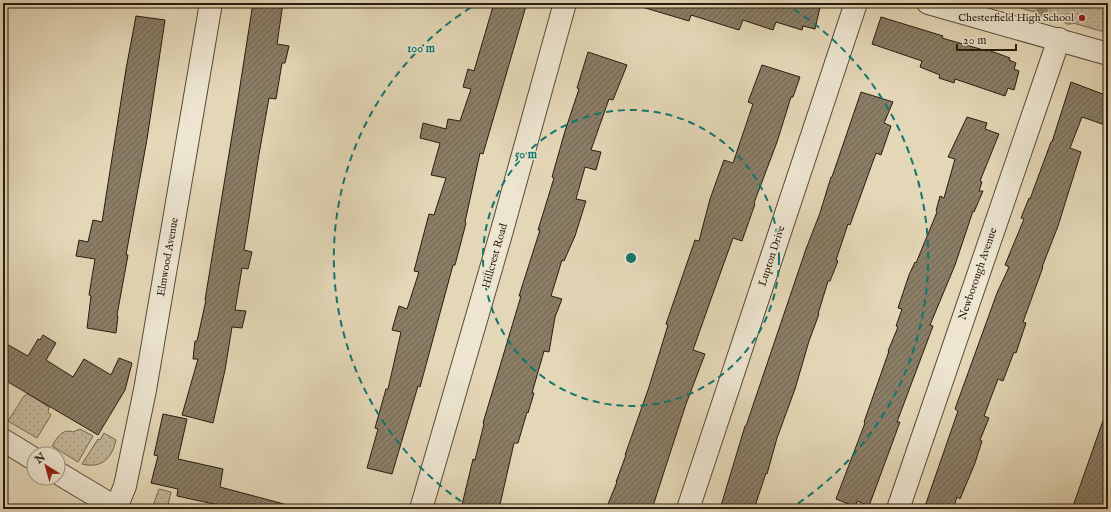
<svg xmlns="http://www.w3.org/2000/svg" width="1111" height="512" viewBox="0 0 1111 512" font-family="'IM FELL English',serif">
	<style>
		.green { fill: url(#green-dots); stroke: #766a54 }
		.building { fill: url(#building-hatch); stroke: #281c0e }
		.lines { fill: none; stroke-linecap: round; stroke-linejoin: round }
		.minor-casing { stroke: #574b38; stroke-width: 24 }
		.minor { stroke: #ede5d0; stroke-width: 22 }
		.tree { fill: #968971 }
		.ring { fill: none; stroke: #0f766e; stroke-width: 2; stroke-dasharray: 7 5 }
		.poi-dot { fill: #8f2418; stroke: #ede5d0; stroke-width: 1.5 }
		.labels { text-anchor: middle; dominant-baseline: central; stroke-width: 3; stroke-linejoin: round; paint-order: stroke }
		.poi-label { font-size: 11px; fill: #281c0e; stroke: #ede5d0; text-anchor: end }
		.street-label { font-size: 11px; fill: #281c0e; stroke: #ede5d0 }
		.centre { fill: #0f766e; stroke: #ede5d0; stroke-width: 2 }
		.ring-label { font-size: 12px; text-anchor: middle; font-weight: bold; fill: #0f766e; stroke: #ede5d0; stroke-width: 3; stroke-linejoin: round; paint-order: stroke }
	</style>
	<defs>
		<pattern id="green-dots" width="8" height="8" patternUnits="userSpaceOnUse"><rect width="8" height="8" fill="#c4b79a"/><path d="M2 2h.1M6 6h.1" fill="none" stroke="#a89d84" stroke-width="1.8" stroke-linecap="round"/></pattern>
		<pattern id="building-hatch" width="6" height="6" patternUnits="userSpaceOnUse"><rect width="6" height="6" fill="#8a7d66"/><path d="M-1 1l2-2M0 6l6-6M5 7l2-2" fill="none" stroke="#716652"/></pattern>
	</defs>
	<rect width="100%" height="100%" fill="#e4d7b7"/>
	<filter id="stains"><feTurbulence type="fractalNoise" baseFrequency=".005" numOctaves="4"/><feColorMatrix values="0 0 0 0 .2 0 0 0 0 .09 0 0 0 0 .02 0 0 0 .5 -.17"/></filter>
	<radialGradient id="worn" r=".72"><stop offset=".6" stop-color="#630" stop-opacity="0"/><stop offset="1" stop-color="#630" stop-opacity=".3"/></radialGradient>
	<g class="green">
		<path d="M 1003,3 L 1108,3 L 1108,33 Z"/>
		<path d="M 28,394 L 49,407 L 48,412 L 51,415 L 37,438 L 8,421 L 24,396 Z"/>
		<path d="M 80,429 L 93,436 L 78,462 L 52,446 C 57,438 62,428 73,432 Z"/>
		<path d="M 104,433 L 116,440 C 112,458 102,469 82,464 L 98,439 L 100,440 Z"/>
		<path d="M 159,489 L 171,492 L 167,509 L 152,509 Z"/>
	</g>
	<g class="building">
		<path d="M 253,3 L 283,3 L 277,44 L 289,46 L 285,63 L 282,63 L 276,99 L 269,98 L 258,160 L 244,250 L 252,252 L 248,269 L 242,268 L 235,310 L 246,311 L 242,328 L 232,327 L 225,370 L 213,423 L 182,415 L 198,359 L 193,359 L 195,341 L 197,341 L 206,300 L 205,300 L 238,99 Z"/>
		<path d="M 494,3 L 515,3 L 526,6 L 483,154 L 480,153 L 465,222 L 466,223 L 455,265 L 453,265 L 420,387 L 418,386 L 392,474 L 367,468 L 378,429 L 375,428 L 386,389 L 388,389 L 401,332 L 392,330 L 399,306 L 407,309 L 419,272 L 414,271 L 429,214 L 434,215 L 446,178 L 431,175 L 440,143 L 420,138 L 423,123 L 446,129 L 448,119 L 460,121 L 471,89 L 463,87 L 468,69 L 474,71 Z"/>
		<path d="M 643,3 L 821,3 L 815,29 L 803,26 L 802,30 L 776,22 L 773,30 L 743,20 L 739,30 L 691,15 L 689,21 L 642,7 Z"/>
		<path d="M 136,16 L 165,20 L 147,139 L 126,255 L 128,255 L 117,315 L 118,316 L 116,333 L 87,328 L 91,296 L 89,295 L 95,259 L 76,256 L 79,240 L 88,242 L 93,220 L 102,222 L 126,69 Z"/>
		<path d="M 881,17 L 943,36 L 942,38 L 987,51 L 988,50 L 1010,58 L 1009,60 L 1016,63 L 1014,69 L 1019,71 L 1014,90 L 1008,88 L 1005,96 L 955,79 L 954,83 L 939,78 L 940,75 L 920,67 L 922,61 L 872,44 Z"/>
		<path d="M 588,52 L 627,65 L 613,100 L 609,99 L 591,150 L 601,152 L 596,170 L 585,167 L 576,199 L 586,201 L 575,236 L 564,261 L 562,260 L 551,296 L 562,299 L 555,317 L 549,352 L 544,351 L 532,393 L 534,393 L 528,413 L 527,412 L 518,443 L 514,443 L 499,509 L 461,509 L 473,459 L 475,460 L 484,424 L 483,423 L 521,296 L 519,296 L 540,230 L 538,230 L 554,178 L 552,177 L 565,131 L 579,89 L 577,88 Z"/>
		<path d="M 762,65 L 800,77 L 793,97 L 791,97 L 777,142 L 754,203 L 755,204 L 742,241 L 733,238 L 711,299 L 693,350 L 705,354 L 686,404 L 652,509 L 606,509 L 617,482 L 616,482 L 626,455 L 625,455 L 649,387 L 668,325 L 666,324 L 695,240 L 699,241 L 710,199 L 724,160 L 733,163 L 753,104 L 748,102 Z"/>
		<path d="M 1071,82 L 1108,96 L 1108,126 L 1082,117 L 1070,148 L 1081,152 L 1058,226 L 1042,267 L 1043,267 L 1023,322 L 1026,323 L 1016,353 L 1014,352 L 1003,381 L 998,379 L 984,416 L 989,418 L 980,440 L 982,441 L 975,463 L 960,499 L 957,497 L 953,509 L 924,509 L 958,411 L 955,409 L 997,293 L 1009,267 L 1005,265 L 1024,219 L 1021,218 L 1029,198 L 1030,199 L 1051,142 L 1052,142 Z"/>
		<path d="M 861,92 L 893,102 L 884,123 L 891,126 L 881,155 L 876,153 L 850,225 L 848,224 L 836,260 L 838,261 L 830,281 L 828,281 L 818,314 L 819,314 L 809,341 L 795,389 L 777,438 L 767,474 L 766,473 L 754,509 L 720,509 L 745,426 L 746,426 L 806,249 L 820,213 L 831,177 L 832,177 Z"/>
		<path d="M 967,117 L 987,123 L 985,129 L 999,134 L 980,181 L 982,182 L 979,191 L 983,191 L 974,212 L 973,211 L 955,265 L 930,325 L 933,326 L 897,422 L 900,422 L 869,506 L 857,501 L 856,507 L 836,499 L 865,423 L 864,422 L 889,351 L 888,351 L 898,327 L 896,326 L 902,309 L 898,308 L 909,275 L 915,262 L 916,263 L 937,212 L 936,211 L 940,196 L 944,198 L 955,159 L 948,157 Z"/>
		<path d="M 43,335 L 56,343 L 46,360 L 73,377 L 84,359 L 111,375 L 119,358 L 132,363 L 125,390 L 98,435 L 3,379 L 3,342 L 28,356 L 38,339 L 40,340 Z"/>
		<path d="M 1106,412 L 1108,413 L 1108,509 L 1072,509 Z"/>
		<path d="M 163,414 L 187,419 L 178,459 L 223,469 L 220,487 L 284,504 L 284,509 L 227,509 L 228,507 L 177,496 L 178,489 L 151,483 L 158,456 L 154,455 Z"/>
	</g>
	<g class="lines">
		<defs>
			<g id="minor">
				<path d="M 928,3 L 1108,54"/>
				<path d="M 3,440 L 34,459"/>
				<path d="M 58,473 L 118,509"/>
				<path d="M 116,508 L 125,486 L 145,390 L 211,3"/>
				<path d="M 421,509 L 501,234 L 565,3"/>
				<path d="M 688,509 L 856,3"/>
				<path d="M 898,509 L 1059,39"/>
			</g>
		</defs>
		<use href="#minor" class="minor-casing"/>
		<use href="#minor" class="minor"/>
	</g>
	<g class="tree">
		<circle cx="1042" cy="11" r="6"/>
		<circle cx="1069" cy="19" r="6"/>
	</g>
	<g class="ring">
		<circle cx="631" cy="258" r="148"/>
		<path d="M471 508A297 297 0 0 1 478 3M784 3A297 297 0 0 1 791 508"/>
	</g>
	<circle class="poi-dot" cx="1082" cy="18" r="4"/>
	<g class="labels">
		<g class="poi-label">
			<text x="1074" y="18">Chesterfield High School</text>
		</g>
		<g class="street-label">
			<text transform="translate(495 256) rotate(-74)">Hillcrest Road</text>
			<text transform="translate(772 256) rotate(-72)">Lupton Drive</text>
			<text transform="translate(168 257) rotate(-80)">Elmwood Avenue</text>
			<text transform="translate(978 274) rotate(-71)">Newborough Avenue</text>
		</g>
	</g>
	<circle cx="631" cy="258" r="6" class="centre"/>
	<g class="ring-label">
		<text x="421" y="52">100 m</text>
		<text x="526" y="158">50 m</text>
	</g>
	<rect width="1111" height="512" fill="none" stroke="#e4d7b7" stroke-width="16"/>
	<rect x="4" y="4" width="1103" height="504" fill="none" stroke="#281c0e" stroke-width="2"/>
	<rect x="8" y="8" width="1095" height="496" fill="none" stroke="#281c0e"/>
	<g transform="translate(46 466) rotate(323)"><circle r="19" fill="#ede5d0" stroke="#9e9582"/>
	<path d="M0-3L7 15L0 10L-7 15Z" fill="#8f2418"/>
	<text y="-6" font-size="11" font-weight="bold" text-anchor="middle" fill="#281c0e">N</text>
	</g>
	<path d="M957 44v6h59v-6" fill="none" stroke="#281c0e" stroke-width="2"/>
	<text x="963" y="44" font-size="12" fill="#281c0e" stroke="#ede5d0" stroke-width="3" paint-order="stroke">20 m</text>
	<rect width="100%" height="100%" filter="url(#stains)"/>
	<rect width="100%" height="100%" fill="url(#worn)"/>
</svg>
